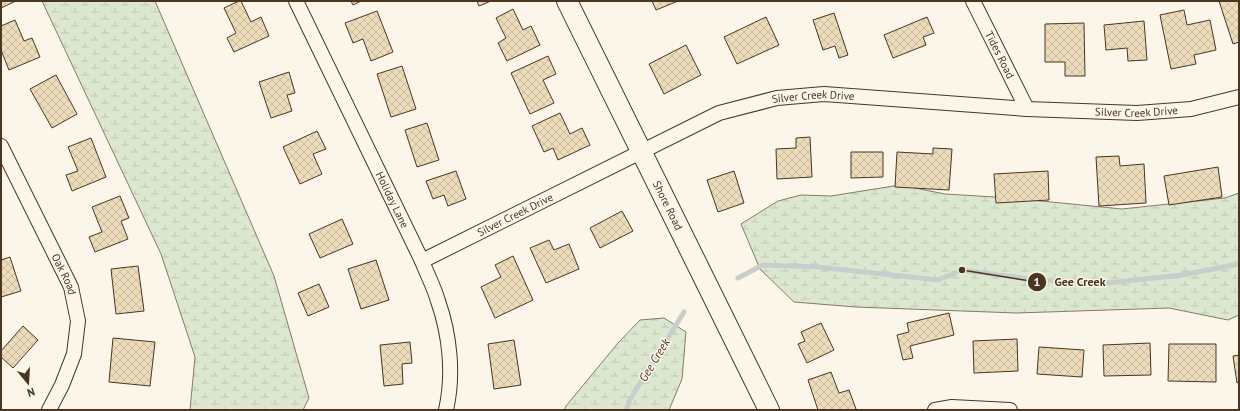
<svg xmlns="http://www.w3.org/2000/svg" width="1240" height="411" viewBox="0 0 1240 411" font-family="'PT Sans',sans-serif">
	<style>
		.wetland { fill: url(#wetland-marsh); stroke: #887966 }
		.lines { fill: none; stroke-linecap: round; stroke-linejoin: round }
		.stream { stroke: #c9cecd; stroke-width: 5 }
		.building { fill: url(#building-cross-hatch); stroke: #4a3520 }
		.street-casing { stroke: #4a3520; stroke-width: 16 }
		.secondary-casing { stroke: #4a3520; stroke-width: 22 }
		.street { stroke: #fbf6e9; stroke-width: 14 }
		.secondary { stroke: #fbf6e9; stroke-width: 20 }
		.labels { text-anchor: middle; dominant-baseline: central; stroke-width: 3; stroke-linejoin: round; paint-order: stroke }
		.street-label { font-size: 11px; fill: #4a3520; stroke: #fbf6e9 }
		.water-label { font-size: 12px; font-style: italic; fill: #4a3520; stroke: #fbf6e9 }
		.leader { fill: none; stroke: #4a3520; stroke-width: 1.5 }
		.callout-dot { fill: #4a3520; stroke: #fbf6e9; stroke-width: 1.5 }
		.mark-label { font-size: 12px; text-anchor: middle; font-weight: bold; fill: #fff }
		.callout-label { font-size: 12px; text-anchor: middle; font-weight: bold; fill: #4a3520; stroke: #fbf6e9; stroke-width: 3; stroke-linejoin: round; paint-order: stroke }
	</style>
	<defs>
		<pattern id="wetland-marsh" width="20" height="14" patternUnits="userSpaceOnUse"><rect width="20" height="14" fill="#dce7d0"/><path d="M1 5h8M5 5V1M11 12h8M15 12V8" fill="none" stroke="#bec7b2"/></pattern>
		<pattern id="building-cross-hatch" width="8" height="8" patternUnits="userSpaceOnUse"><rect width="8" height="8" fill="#ecdcbc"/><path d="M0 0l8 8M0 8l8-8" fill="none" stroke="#ccbda1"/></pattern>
	</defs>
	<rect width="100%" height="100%" fill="#fbf6e9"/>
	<g class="wetland">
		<path d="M 42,1 L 155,1 L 274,276 L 309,398 L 303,410 L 190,410 L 195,357 L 161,254 Z"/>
		<path d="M 900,185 L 945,194 L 1011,198 L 1122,209 L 1225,198 L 1239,193 L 1239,315 L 1228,320 L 1169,308 L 1016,313 L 856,307 L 794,302 L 760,269 L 741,224 L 778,201 L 801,195 L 831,196 Z"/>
		<path d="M 664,318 L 686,332 L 682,379 L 669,410 L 564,410 L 566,406 L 618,343 L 640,320 Z"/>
	</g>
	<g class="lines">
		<g class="stream">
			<path d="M 738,278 L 763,265 L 818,267 L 938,280 L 962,270 L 1036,280 L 1107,283 L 1182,275 L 1239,264"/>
			<path d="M 627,410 L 629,401 L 684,312"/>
		</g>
	</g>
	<g class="building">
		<path d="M 1,1 L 16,1 L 1,8 Z"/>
		<path d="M 239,1 L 241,1 L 251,22 L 261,17 L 269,36 L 234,52 L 227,38 L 236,33 L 224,8 Z"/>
		<path d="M 351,1 L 361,1 L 353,5 Z"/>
		<path d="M 477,1 L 491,1 L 479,6 Z"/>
		<path d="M 652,1 L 678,1 L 656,10 Z"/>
		<path d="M 1219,1 L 1239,1 L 1239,42 L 1233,44 Z"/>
		<path d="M 513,9 L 523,30 L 531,26 L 540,45 L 507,61 L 498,43 L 506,38 L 496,18 Z"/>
		<path d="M 1184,10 L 1187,25 L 1210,20 L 1216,50 L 1194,55 L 1196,64 L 1171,69 L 1160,15 Z"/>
		<path d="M 377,11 L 393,52 L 371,61 L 363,39 L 353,43 L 345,23 Z"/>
		<path d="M 834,13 L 848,55 L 839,58 L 835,46 L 823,50 L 813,20 Z"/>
		<path d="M 766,17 L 779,45 L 737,64 L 724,37 Z"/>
		<path d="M 927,17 L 934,33 L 923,37 L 926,45 L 893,58 L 884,35 Z"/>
		<path d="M 15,20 L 24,41 L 32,38 L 40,57 L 9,70 L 1,50 L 1,26 Z"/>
		<path d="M 1144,21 L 1147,60 L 1128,61 L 1127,48 L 1106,50 L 1104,25 Z"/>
		<path d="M 1084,23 L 1085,76 L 1065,76 L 1065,62 L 1045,62 L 1045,24 Z"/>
		<path d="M 686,45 L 701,75 L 664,94 L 649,64 Z"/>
		<path d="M 548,56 L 556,74 L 543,80 L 554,103 L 530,114 L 511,73 Z"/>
		<path d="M 402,66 L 416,109 L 391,117 L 377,74 Z"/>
		<path d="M 289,72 L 295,93 L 287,95 L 292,111 L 271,118 L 259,82 Z"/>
		<path d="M 56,75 L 77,114 L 52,128 L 30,89 Z"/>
		<path d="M 560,113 L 570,134 L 582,128 L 590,145 L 558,160 L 553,148 L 544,152 L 532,126 Z"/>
		<path d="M 427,123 L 439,160 L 417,167 L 405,130 Z"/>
		<path d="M 317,131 L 326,149 L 313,154 L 322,174 L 300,184 L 283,147 Z"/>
		<path d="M 810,137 L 812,177 L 777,179 L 776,149 L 796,148 L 796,138 Z"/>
		<path d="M 91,138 L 106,177 L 72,191 L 66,175 L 78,171 L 68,147 Z"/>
		<path d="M 933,148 L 952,149 L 949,190 L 895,187 L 897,152 L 933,154 Z"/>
		<path d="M 851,152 L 883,152 L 883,177 L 851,178 Z"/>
		<path d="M 1119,156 L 1120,166 L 1144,164 L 1146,203 L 1099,206 L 1096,157 Z"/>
		<path d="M 1218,167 L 1222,197 L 1169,205 L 1164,176 Z"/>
		<path d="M 456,171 L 466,199 L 448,206 L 444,195 L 433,199 L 426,181 Z"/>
		<path d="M 734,171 L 744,203 L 718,212 L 707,180 Z"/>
		<path d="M 1048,171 L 1049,200 L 996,203 L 994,174 Z"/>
		<path d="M 120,196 L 129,218 L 121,221 L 128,239 L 95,252 L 89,237 L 102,232 L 92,207 Z"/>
		<path d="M 622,211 L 633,231 L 600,248 L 590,228 Z"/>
		<path d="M 342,219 L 353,244 L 320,258 L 309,234 Z"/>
		<path d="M 549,240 L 554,250 L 569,244 L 579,269 L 546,283 L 530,248 Z"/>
		<path d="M 513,256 L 533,300 L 495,318 L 481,287 L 501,277 L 495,265 Z"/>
		<path d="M 10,257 L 21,291 L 1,297 L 1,260 Z"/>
		<path d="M 376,260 L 389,300 L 361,309 L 348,269 Z"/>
		<path d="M 138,266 L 144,311 L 116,314 L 111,269 Z"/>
		<path d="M 319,284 L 329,307 L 308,316 L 298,293 Z"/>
		<path d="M 949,313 L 954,335 L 910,346 L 913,358 L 903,360 L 897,335 L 909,332 L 907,323 Z"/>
		<path d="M 821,323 L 834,350 L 807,363 L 798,344 L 805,341 L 801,332 Z"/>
		<path d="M 23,326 L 38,340 L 13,368 L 1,357 L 1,351 Z"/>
		<path d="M 113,338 L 155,342 L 150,386 L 109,382 Z"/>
		<path d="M 1017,339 L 1018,371 L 974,373 L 973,341 Z"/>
		<path d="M 514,340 L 521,385 L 494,389 L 488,344 Z"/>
		<path d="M 410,342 L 412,363 L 402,364 L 403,384 L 384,386 L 380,345 Z"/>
		<path d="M 1150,343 L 1151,375 L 1104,376 L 1103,345 Z"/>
		<path d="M 1169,344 L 1216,344 L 1216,382 L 1168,381 Z"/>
		<path d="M 1039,347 L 1084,350 L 1082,377 L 1037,374 Z"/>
		<path d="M 1239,355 L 1239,382 L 1237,383 L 1233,356 Z"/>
		<path d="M 831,372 L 839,393 L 849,390 L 856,409 L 853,410 L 818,410 L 808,380 Z"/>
	</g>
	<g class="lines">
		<defs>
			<g id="street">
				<path id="s1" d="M 296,1 L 422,261 C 427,274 434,287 438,301 C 450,335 454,375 446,410"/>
				<path id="s2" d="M 973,1 L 1027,109"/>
				<path id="s3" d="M 1,146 L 71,287 L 78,321 L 74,354 L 62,385 L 49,410"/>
				<path id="s4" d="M 422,261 L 719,113 L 777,98 L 824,94 L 1027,109 L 1137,113 L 1191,109 L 1239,97"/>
				<path d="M 935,410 L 952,407 L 1010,410"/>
			</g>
			<g id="secondary">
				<path id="s5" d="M 567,1 L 769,410"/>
			</g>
		</defs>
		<use href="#street" class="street-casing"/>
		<use href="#secondary" class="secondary-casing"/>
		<use href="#street" class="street"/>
		<use href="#secondary" class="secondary"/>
	</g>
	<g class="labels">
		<g class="street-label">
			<text stroke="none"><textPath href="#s2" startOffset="60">Tides Road</textPath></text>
			<text stroke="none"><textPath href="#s4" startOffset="428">Silver Creek Drive</textPath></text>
			<text stroke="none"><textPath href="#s4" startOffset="752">Silver Creek Drive</textPath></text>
			<text stroke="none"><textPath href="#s1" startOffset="221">Holiday Lane</textPath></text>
			<text stroke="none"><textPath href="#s5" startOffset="228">Shore Road</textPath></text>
			<text stroke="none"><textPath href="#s4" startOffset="104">Silver Creek Drive</textPath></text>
			<text stroke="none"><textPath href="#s3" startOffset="143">Oak Road</textPath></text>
		</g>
		<g class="water-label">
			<text transform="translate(654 360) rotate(-59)">Gee Creek</text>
		</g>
	</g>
	<path class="leader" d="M962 270L1037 282"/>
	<g class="callout-dot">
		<circle cx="962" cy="270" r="4"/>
		<circle cx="1037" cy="282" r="10"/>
	</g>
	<g class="mark-label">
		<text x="1037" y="286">1</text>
	</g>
	<g class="callout-label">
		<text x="1080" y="286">Gee Creek</text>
	</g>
	<rect width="1240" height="411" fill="none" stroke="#4a3520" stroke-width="4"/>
	<g transform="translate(28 383) rotate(162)" stroke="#fbf6e9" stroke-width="3" paint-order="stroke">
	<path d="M0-3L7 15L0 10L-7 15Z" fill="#4a3520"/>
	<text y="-6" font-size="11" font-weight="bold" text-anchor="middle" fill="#4a3520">N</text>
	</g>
</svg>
